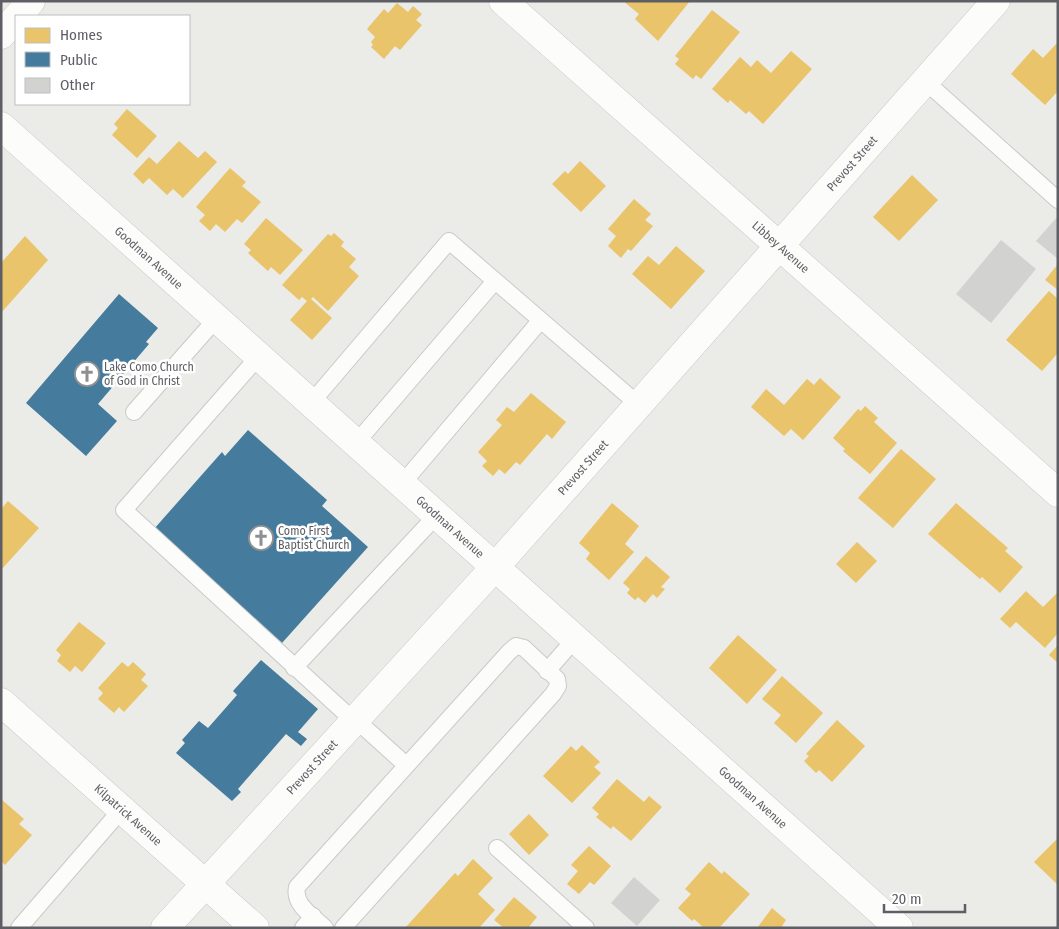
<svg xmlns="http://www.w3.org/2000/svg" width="1059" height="929" viewBox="0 0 1059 929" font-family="'Fira Sans Condensed',sans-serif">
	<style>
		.homes { fill: #e9c46a }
		.public { fill: #457b9d }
		.building { fill: #d2d2d0 }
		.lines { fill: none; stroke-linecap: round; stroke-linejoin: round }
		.service-casing { stroke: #c9c9c8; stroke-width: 18 }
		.minor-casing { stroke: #c9c9c8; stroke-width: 29 }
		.service { stroke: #fcfcfb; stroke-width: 16 }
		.minor { stroke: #fcfcfb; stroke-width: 28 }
		.labels { text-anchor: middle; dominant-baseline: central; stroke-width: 5; stroke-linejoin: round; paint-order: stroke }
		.street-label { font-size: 12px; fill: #5d5f64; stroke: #fff }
		.poi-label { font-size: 12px; fill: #5d5f64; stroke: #fff; text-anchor: start }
	</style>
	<rect width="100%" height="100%" fill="#ebebe7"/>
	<g class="homes">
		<path d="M 623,1 L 690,1 L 658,41 L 635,19 L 639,14 Z"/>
		<path d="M 397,3 L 408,12 L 413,6 L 422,14 L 416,20 L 422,25 L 400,50 L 395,46 L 384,59 L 371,47 L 373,45 L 371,42 L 375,37 L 367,29 L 384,9 L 388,13 Z"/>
		<path d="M 712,10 L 740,32 L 701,79 L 696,75 L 693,79 L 675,64 L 679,59 L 675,56 Z"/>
		<path d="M 1058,42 L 1058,91 L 1045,105 L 1011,74 L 1033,49 L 1043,58 Z"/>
		<path d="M 791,51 L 812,69 L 763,124 L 749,111 L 746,114 L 730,100 L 728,103 L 712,89 L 740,57 L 751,67 L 757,60 L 771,73 Z"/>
		<path d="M 127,109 L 157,136 L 137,158 L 112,135 L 118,128 L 114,124 Z"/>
		<path d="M 179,141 L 198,158 L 205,151 L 217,162 L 183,198 L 173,189 L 167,195 L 149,178 L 143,184 L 133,174 L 149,157 L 157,164 Z"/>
		<path d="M 580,161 L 606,186 L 581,212 L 552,184 L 565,171 L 568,174 Z"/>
		<path d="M 230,168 L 246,182 L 242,186 L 261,202 L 242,223 L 237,219 L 225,232 L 216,224 L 210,231 L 199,221 L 205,215 L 196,207 Z"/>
		<path d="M 912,175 L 938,200 L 899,241 L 873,217 Z"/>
		<path d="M 634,199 L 651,214 L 645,220 L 653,226 L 631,251 L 628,249 L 621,258 L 608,246 L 616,236 L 608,229 Z"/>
		<path d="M 266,218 L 303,250 L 280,275 L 271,267 L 268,271 L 248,253 L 251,250 L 244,244 Z"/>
		<path d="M 334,233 L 344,242 L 341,246 L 356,259 L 349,267 L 359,276 L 328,311 L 313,297 L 311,299 L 332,318 L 312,340 L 290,320 L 307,301 L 302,297 L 299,300 L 282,285 L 328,234 L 331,236 Z"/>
		<path d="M 25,236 L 48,260 L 1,313 L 1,263 Z"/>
		<path d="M 676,246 L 705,271 L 671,309 L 632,274 L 648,256 L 659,265 Z"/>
		<path d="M 1058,264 L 1058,290 L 1045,280 Z"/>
		<path d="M 1049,291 L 1058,299 L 1058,353 L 1042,371 L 1006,340 Z"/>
		<path d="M 820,378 L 841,397 L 803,440 L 791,429 L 784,436 L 751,407 L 766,389 L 784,405 L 807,379 L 814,385 Z"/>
		<path d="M 531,393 L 566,422 L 552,439 L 547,434 L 520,465 L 516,462 L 505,474 L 499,469 L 493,476 L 482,466 L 487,461 L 478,452 L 502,425 L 496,420 L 507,407 L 514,412 Z"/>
		<path d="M 865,406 L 878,418 L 874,422 L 897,443 L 870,474 L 843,451 L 845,449 L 833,438 L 858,409 L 861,411 Z"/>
		<path d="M 901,449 L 936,479 L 893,528 L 858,498 Z"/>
		<path d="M 8,501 L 39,528 L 1,570 L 1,509 Z"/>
		<path d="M 612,503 L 639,526 L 625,544 L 634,552 L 609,580 L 586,559 L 590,553 L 579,543 Z"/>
		<path d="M 956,503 L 1008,548 L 1005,551 L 1023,567 L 1000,593 L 982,577 L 980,579 L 928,534 Z"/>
		<path d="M 857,542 L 877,561 L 856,583 L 836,564 Z"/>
		<path d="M 646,556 L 670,577 L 661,587 L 665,589 L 657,598 L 653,594 L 645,603 L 638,597 L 635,600 L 627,593 L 630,589 L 623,583 Z"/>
		<path d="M 1026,591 L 1043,607 L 1058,592 L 1058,633 L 1045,648 L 1016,622 L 1010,628 L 1000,619 Z"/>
		<path d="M 79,622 L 106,643 L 82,672 L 75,666 L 70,672 L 57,661 L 61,655 L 56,650 Z"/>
		<path d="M 738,635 L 777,670 L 747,704 L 709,668 Z"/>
		<path d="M 1058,645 L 1058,663 L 1049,655 Z"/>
		<path d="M 122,662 L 128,667 L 133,662 L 146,674 L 141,680 L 148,686 L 124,712 L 119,707 L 114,713 L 98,699 L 103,693 L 98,688 Z"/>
		<path d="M 782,676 L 823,713 L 796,743 L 774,723 L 781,715 L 762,699 Z"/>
		<path d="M 837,720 L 865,746 L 832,782 L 819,770 L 816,773 L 804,761 L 809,756 L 806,754 Z"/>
		<path d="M 582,745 L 600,762 L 594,767 L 601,773 L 572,803 L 543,776 L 571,746 L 576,751 Z"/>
		<path d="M 617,779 L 644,802 L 649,796 L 662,807 L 631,841 L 613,826 L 611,829 L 596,817 L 599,814 L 592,808 Z"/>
		<path d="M 1,799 L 24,819 L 19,824 L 32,835 L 5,865 L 1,861 Z"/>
		<path d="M 529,814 L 549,835 L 529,855 L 509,834 Z"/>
		<path d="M 1058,838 L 1058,885 L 1034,862 Z"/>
		<path d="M 589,846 L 611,866 L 594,885 L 590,882 L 579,894 L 567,884 L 578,871 L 571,865 Z"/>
		<path d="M 473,859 L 493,878 L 478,894 L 495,910 L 479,928 L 405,928 L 455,873 L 458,876 Z"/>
		<path d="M 709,862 L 722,874 L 724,871 L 750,894 L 719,928 L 704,928 L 694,919 L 692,921 L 678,908 L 691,894 L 685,889 Z"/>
		<path d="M 514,897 L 537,917 L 528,928 L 504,928 L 494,920 Z"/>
		<path d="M 772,908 L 786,920 L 782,926 L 785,928 L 757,928 Z"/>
	</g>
	<g class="public">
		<path d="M 119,294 L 158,328 L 146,342 L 149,344 L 98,404 L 117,421 L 86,456 L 26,403 Z"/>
		<path d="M 248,430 L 327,500 L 322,506 L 368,547 L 282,643 L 154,529 L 222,452 L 225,456 Z"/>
		<path d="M 261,660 L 318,709 L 298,732 L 307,739 L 301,746 L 286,734 L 238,789 L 241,792 L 232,801 L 176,753 L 185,743 L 182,740 L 199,721 L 208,728 L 237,695 L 233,691 Z"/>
	</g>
	<g class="building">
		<path d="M 1058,216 L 1058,259 L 1036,241 Z"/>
		<path d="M 1001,240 L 1036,269 L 991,323 L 956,294 Z"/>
		<path d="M 634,877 L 660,900 L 637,926 L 611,903 Z"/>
	</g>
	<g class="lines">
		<defs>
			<g id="service">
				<path d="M 925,81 L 1058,200"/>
				<path d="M 259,356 L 124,510 L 354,721"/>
				<path d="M 311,403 L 449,241 L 639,405"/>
				<path d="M 134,412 L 217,318"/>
				<path d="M 356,443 L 495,281"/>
				<path d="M 402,484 L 540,321"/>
				<path d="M 294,668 L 436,516"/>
				<path d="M 547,671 L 575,639"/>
				<path d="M 355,719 L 406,765"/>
				<path d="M 497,848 L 586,928"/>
				<path d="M 19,928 L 122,809"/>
				<path d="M 303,928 L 313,916"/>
				<path d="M 325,928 C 313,916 293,905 297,887 L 509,652 L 516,646 L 524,648 L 557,679 L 558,686 L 553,694 L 343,928"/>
			</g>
			<g id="minor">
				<path id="s1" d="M 503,1 L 1058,493"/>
				<path d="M 18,16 L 31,1"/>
				<path d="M 1,35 L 16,18"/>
				<path id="s2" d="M 1,126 L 899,928"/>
				<path id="s3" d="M 1,702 L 255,928"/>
				<path id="s4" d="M 165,928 L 495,567 L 996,1"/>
			</g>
		</defs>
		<use href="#service" class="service-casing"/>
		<use href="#minor" class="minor-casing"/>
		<use href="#service" class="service"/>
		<use href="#minor" class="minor"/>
	</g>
	<defs>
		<symbol id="church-ring" viewBox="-11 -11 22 22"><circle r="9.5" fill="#fff" stroke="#8f9092" stroke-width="1.5"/><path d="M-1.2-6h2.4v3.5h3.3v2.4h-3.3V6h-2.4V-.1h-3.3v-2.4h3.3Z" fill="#8f9092"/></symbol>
	</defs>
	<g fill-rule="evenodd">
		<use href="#church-ring" x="73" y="360" width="28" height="28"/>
		<use href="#church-ring" x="247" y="524" width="28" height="28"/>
	</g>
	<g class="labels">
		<g class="street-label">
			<text stroke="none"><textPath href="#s4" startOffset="1028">Prevost Street</textPath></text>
			<text stroke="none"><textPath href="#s1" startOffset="371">Libbey Avenue</textPath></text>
			<text stroke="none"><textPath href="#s2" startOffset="198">Goodman Avenue</textPath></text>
			<text stroke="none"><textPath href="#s4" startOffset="622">Prevost Street</textPath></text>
			<text stroke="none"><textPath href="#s2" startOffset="602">Goodman Avenue</textPath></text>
			<text stroke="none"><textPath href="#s4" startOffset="218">Prevost Street</textPath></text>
			<text stroke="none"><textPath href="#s2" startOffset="1008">Goodman Avenue</textPath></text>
			<text stroke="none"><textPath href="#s3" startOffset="170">Kilpatrick Avenue</textPath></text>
		</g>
		<g class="poi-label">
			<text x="104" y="367">Lake Como Church<tspan x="104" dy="14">of God in Christ</tspan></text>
			<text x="278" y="531">Como First<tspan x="278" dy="14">Baptist Church</tspan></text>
		</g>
	</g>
	<rect width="1059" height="929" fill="none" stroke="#5d5f64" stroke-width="5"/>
	<rect x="15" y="15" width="175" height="90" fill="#ffffff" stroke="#bebfc1"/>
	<rect x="25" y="28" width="25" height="15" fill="#e9c46a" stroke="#bebfc1"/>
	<text x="60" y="40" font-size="15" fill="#5d5f64">Homes</text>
	<rect x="25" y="52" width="25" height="15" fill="#457b9d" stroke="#bebfc1"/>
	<text x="60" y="65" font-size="15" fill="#5d5f64">Public</text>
	<rect x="25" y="78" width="25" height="15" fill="#d2d2d0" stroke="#bebfc1"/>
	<text x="60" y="90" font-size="15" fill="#5d5f64">Other</text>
	<path d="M884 904v8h81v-8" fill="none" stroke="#5d5f64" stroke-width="2.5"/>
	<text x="892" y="904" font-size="15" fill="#5d5f64" stroke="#ffffff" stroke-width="4" paint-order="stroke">20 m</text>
</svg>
